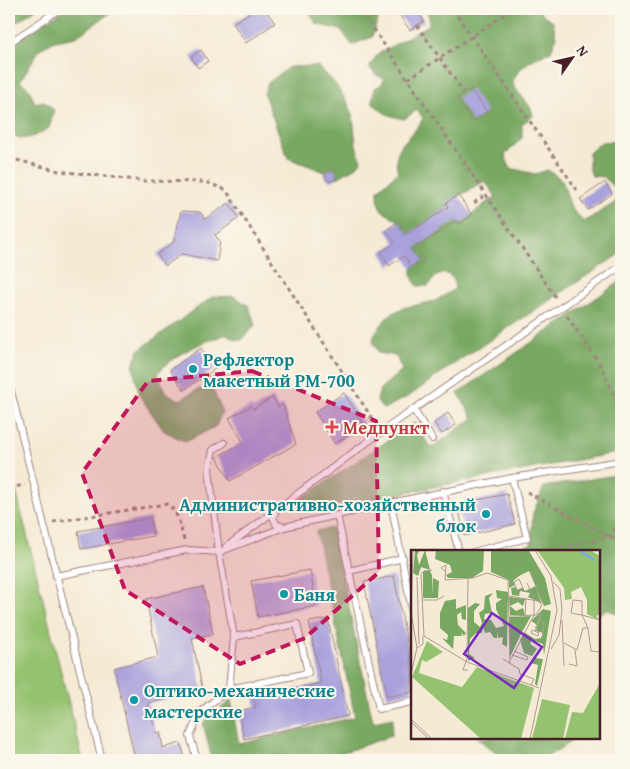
<svg xmlns="http://www.w3.org/2000/svg" width="630" height="769" viewBox="0 0 630 769" font-family="'Gentium Book Plus',serif">
	<style>
		.green { fill: #95c270; stroke: #70704e }
		.forest { fill: #78a862; stroke: #616446 }
		.building { fill: #a9a1dc }
		.lines { fill: none; stroke-linecap: round; stroke-linejoin: round }
		.lane-casing { stroke: #a08580; stroke-width: 8 }
		.path { stroke: #a08580; stroke-width: 3; stroke-dasharray: 4 4; stroke-linecap: butt }
		.lane { stroke: #fff; stroke-width: 6 }
		.marked { fill: #c2185b; fill-opacity: 0.2; stroke: #c2185b; stroke-width: 4; stroke-dasharray: 10 6; stroke-linejoin: round }
		.culture-dot { fill: #0f9aa8; stroke: #fbf7ec; stroke-width: 2 }
		.health-dot { fill: #e0444e; stroke: #fbf7ec; stroke-width: 2 }
		.labels { text-anchor: middle; dominant-baseline: central; stroke-width: 4; stroke-linejoin: round; paint-order: stroke }
		.culture-label { font-size: 18px; font-weight: bold; fill: #0d838f; stroke: #fbf7ec; text-anchor: start }
		.health-label { font-size: 18px; font-weight: bold; fill: #be3a42; stroke: #fbf7ec; text-anchor: start }
		.inset-river { fill: none; stroke: #79ade6; stroke-width: 2.5 }
		.inset-road { fill: none; stroke: #b19991; stroke-width: 1 }
		.view { fill: #7b2cbf; fill-opacity: 0.15; stroke: #7b2cbf; stroke-width: 2.5 }
		.inset-edge { fill: none; stroke: #4a1f2b; stroke-width: 2.5 }
	</style>
	<rect width="100%" height="100%" fill="#fbf7ec"/>
	<filter id="ink" filterUnits="userSpaceOnUse"><feTurbulence type="fractalNoise" baseFrequency=".02" numOctaves="2"/><feDisplacementMap in="SourceGraphic" scale="10" xChannelSelector="R" yChannelSelector="G"/><feConvolveMatrix kernelMatrix="1 2 1 2 8 2 1 2 1" color-interpolation-filters="sRGB"/></filter>
	<filter id="wash" filterUnits="userSpaceOnUse"><feTurbulence type="fractalNoise" baseFrequency=".0096" numOctaves="4" result="noise"/><feDisplacementMap in="SourceGraphic" scale="20" xChannelSelector="R" yChannelSelector="G"/><feGaussianBlur stdDeviation="1.12" result="paint"/><feColorMatrix in="noise" values="0 0 0 0 0 0 0 0 0 0 0 0 0 0 0 0 0 1.4 0 .05"/><feComposite in="paint" operator="in"/></filter>
	<g filter="url(#wash)">
		<rect width="100%" height="100%" fill="#f5ebd5"/>
		<path class="green" d="M 9,463 L 83,760 L 9,760 Z"/>
		<g class="forest">
			<path d="M 9,9 L 36,9 L 9,27 Z"/>
			<path d="M 65,9 L 116,9 L 76,37 L 55,41 L 40,49 L 20,81 L 29,89 L 35,103 L 44,101 L 54,110 L 49,128 C 35,136 22,145 9,131 L 9,46 Z"/>
			<path d="M 308,9 L 394,9 L 381,10 L 372,37 L 352,45 L 341,30 L 316,24 Z"/>
			<path d="M 424,9 L 536,9 L 553,22 L 556,38 L 551,51 C 534,58 520,65 512,82 C 517,95 532,103 533,116 L 522,124 L 522,138 L 505,155 L 510,168 L 535,174 L 548,170 L 562,180 L 571,208 L 584,222 L 616,202 L 615,189 L 604,177 L 592,176 L 589,168 L 589,153 L 601,142 L 621,141 L 621,253 L 448,368 L 411,395 L 383,409 L 377,401 L 380,389 L 402,370 L 396,356 L 379,353 L 373,343 L 374,335 L 388,316 L 402,308 L 435,301 L 455,289 L 453,278 L 444,272 L 436,276 L 428,286 L 417,286 L 412,277 L 412,268 L 424,260 L 416,248 L 457,220 L 460,224 C 473,215 482,204 496,197 L 485,181 C 472,190 459,195 446,203 L 448,207 L 408,234 C 405,230 402,224 398,221 C 382,210 378,213 378,190 L 398,172 C 390,145 413,139 423,118 L 417,110 L 404,119 C 390,116 380,113 372,101 L 375,88 L 382,84 L 384,79 L 375,74 L 369,67 L 378,54 L 429,25 L 429,16 Z"/>
			<path d="M 318,66 L 333,81 L 348,103 L 353,116 L 356,145 L 361,161 L 356,167 L 337,178 L 337,174 L 332,169 L 325,172 L 288,158 L 264,94 L 268,83 L 289,67 Z"/>
			<path d="M 621,281 L 621,452 L 307,511 L 301,503 L 302,498 L 414,423 L 431,448 L 473,418 L 458,393 Z"/>
			<path d="M 234,296 L 249,306 L 255,325 L 242,340 L 234,339 L 227,334 C 203,342 174,353 158,373 L 165,392 L 180,400 L 199,389 L 213,390 L 222,412 L 216,426 L 186,442 L 164,431 L 139,395 L 133,365 L 139,350 L 212,297 Z"/>
			<path d="M 621,474 L 621,615 L 606,609 L 599,614 L 599,552 L 507,551 L 531,544 L 533,513 L 544,487 Z"/>
			<path d="M 332,528 L 373,722 L 393,718 L 391,736 L 321,760 L 212,760 L 203,723 L 231,700 L 239,744 L 355,717 L 316,531 Z"/>
			<path d="M 477,738 L 575,738 C 555,755 524,769 499,755 C 491,750 484,743 477,738 Z"/>
		</g>
		<g id="blocks">
			<g class="building">
				<path d="M 255,9 L 265,9 L 275,23 L 246,43 L 233,23 Z"/>
				<path d="M 395,9 L 416,9 L 424,21 L 410,30 Z"/>
				<path d="M 201,50 L 208,61 L 198,68 L 191,57 Z"/>
				<path d="M 471,89 L 487,112 L 473,122 L 457,98 Z"/>
				<circle cx="331" cy="175" r="6"/>
				<path d="M 605,182 L 612,194 L 588,210 L 580,199 Z"/>
				<path d="M 458,195 L 472,215 L 460,224 L 457,220 L 416,248 L 424,260 L 412,268 L 404,256 L 389,266 L 381,252 L 395,243 L 386,230 L 399,221 L 408,234 L 448,207 L 446,203 Z"/>
				<path d="M 229,203 L 239,218 L 215,235 L 220,242 L 217,261 L 182,254 L 165,266 L 157,254 L 174,242 L 181,211 L 200,212 L 205,219 Z"/>
				<path d="M 201,348 L 215,369 L 184,390 L 170,370 Z"/>
				<path d="M 344,393 L 364,425 L 335,444 L 315,412 Z"/>
				<path d="M 273,397 L 278,407 L 283,405 L 296,444 L 230,481 L 217,457 L 243,442 L 229,418 L 251,406 L 253,409 Z"/>
				<path d="M 448,413 L 456,425 L 442,434 L 434,423 Z"/>
				<path d="M 507,494 L 515,524 L 464,536 L 458,504 Z"/>
				<path d="M 150,518 L 153,536 L 81,549 L 78,531 Z"/>
				<path d="M 310,570 L 316,606 L 258,617 L 251,581 Z"/>
				<path d="M 394,576 L 412,668 L 412,692 L 387,697 L 364,582 Z"/>
				<path d="M 203,587 L 213,634 L 192,638 L 203,692 L 148,703 L 156,733 L 160,732 L 163,748 L 181,743 L 185,760 L 131,760 L 130,755 L 134,754 L 114,668 L 158,657 L 146,599 Z"/>
				<path d="M 328,619 L 348,716 L 244,739 L 238,711 L 256,707 L 254,698 L 321,683 L 309,622 Z"/>
			</g>
		</g>
	</g>
	<g filter="url(#ink)">
		<use href="#blocks" fill-opacity="0" stroke="#a08580" stroke-width="1"/>
		<g class="lines">
			<defs>
				<g id="lane">
					<path d="M 9,43 L 60,9"/>
					<path d="M 9,383 L 102,760"/>
					<path d="M 414,410 L 432,439"/>
					<path d="M 443,491 L 459,552"/>
					<path d="M 391,503 L 412,611"/>
					<path d="M 276,510 L 273,517 L 276,524 L 284,527"/>
					<path d="M 337,515 L 379,709 L 412,702"/>
					<path d="M 226,547 L 381,432 L 621,266"/>
					<path d="M 473,552 L 527,538 L 512,478"/>
					<path d="M 349,571 L 403,558"/>
					<path d="M 56,576 L 187,550 L 219,552 L 284,527 L 391,503 L 512,478 L 621,461"/>
					<path d="M 229,689 L 308,673 L 297,624 L 234,637"/>
					<path d="M 197,760 L 190,736 L 200,712 L 229,689 L 234,637 L 219,552 L 209,469 L 213,450 L 224,443"/>
				</g>
			</defs>
			<use href="#lane" class="lane-casing"/>
			<g class="path">
				<path d="M 360,9 L 556,298"/>
				<path d="M 453,9 L 577,190"/>
				<path d="M 417,25 L 464,93"/>
				<path d="M 408,79 L 513,9"/>
				<path d="M 9,158 L 59,171 L 145,181 L 206,182 L 226,190 L 375,423"/>
				<path d="M 474,203 L 487,194"/>
				<path d="M 567,316 L 601,366 L 621,411"/>
				<path d="M 9,488 L 25,485"/>
				<path d="M 527,492 L 610,537 L 621,540"/>
				<path d="M 53,522 L 166,504 C 179,510 180,528 184,540"/>
				<path d="M 538,552 L 610,537 L 621,516"/>
			</g>
			<use href="#lane" class="lane"/>
		</g>
	</g>
	<path class="marked" d="M 252,371 L 376,421 L 379,572 L 305,638 L 240,664 L 125,590 L 82,473 L 148,381 Z"/>
	<g class="culture-dot">
		<circle cx="193" cy="369" r="5"/>
		<circle cx="486" cy="514" r="5"/>
		<circle cx="284" cy="594" r="5"/>
		<circle cx="134" cy="700" r="5"/>
	</g>
	<path class="health-dot" d="M329.5 419.5h5v5h5v5h-5v5h-5v-5h-5v-5h5z"/>
	<g class="labels">
		<g class="culture-label">
			<text x="203" y="359">Рефлектор<tspan x="203" dy="21">макетный РМ-700</tspan></text>
			<text x="476" y="504" text-anchor="end">Административно-хозяйственный<tspan x="476" dy="21">блок</tspan></text>
			<text x="294" y="594">Баня</text>
			<text x="144" y="690">Оптико-механические<tspan x="144" dy="21">мастерские</tspan></text>
		</g>
		<g class="health-label">
			<text x="343" y="427">Медпункт</text>
		</g>
	</g>
	<g transform="translate(411 550)">
		<rect width="189" height="189" fill="#f5ebd5"/>
		<path d="M 126,0 L 179,0 L 189,6 L 189,64 L 185,66 L 188,70 L 176,64 L 176,50 L 170,37 L 160,42 L 161,49 L 154,50 L 153,38 ZM 16,91 L 32,102 L 15,112 L 11,110 L 8,123 L 51,137 L 66,117 L 123,138 L 110,189 L 70,189 L 1,127 ZM 189,133 L 189,189 L 154,189 L 161,162 L 172,163 ZM 131,149 L 159,155 L 152,189 L 121,189 Z" fill="#95c270"/>
		<path d="M 4,0 L 9,0 L 6,5 L 8,15 L 14,0 L 19,20 L 10,17 L 7,26 L 2,23 ZM 25,0 L 73,0 L 72,21 L 61,28 L 37,28 L 35,25 L 41,22 L 39,15 L 24,9 ZM 80,0 L 118,1 L 134,28 L 140,54 L 133,56 L 118,21 L 108,26 L 102,31 L 104,35 L 98,38 L 98,30 L 80,22 ZM 12,21 L 19,21 L 21,25 L 22,45 L 22,28 L 28,31 L 27,48 L 12,48 ZM 125,36 L 130,53 L 117,47 L 119,43 L 109,41 L 108,46 L 101,45 L 100,38 L 104,37 L 106,40 L 112,38 L 114,41 ZM 85,40 L 97,42 L 96,97 L 91,94 L 92,87 L 87,88 L 87,81 L 86,88 L 83,88 L 79,82 L 74,83 L 72,77 L 71,83 L 65,83 L 59,89 L 58,104 L 64,108 L 57,111 L 57,58 L 64,53 L 69,54 L 63,61 L 63,72 L 69,77 L 71,73 L 68,63 L 73,59 L 74,46 L 82,43 L 78,48 L 81,63 L 74,64 L 73,69 L 80,70 L 85,78 L 93,76 L 85,59 L 85,53 L 91,49 L 86,48 ZM 98,47 L 114,49 L 112,56 L 107,52 L 99,56 L 105,61 L 112,58 L 114,65 L 99,65 ZM 45,49 L 45,59 L 55,55 L 55,70 L 51,69 L 50,62 L 46,65 L 47,75 L 55,83 L 53,86 L 50,82 L 51,86 L 43,86 L 42,99 L 31,88 L 36,90 L 37,85 L 29,78 L 29,63 L 34,51 ZM 132,59 L 140,61 L 133,105 L 132,94 L 121,90 L 119,94 L 126,99 L 121,106 L 113,103 L 109,90 L 113,82 L 124,89 L 130,88 L 132,83 L 125,81 L 130,63 L 124,80 L 125,74 L 120,71 ZM 120,66 L 110,84 L 99,107 L 98,67 ZM 124,108 L 132,109 L 126,136 L 124,134 L 127,115 L 120,113 Z" fill="#78a862"/>
		<path class="inset-river" d="M 168,0 L 183,10"/>
		<path class="inset-road" d="M 21,20 L 13,21 L 10,24 L 13,86 L 56,112 L 128,138M 34,21 L 30,18 L 35,15 L 34,30 L 62,28 L 76,23 L 97,30 L 99,114M 120,22 L 131,53M 6,27 L 8,94M 57,29 L 56,109 L 52,120 L 57,120M 108,29 L 112,38 L 106,40 L 103,32 ZM 98,46 L 127,51 L 131,55 L 125,65 L 98,66M 11,50 L 26,50 L 33,46M 127,64 L 133,74 L 131,89M 114,65 L 115,48M 151,70 L 153,116M 177,78 L 180,101 L 189,102M 121,80 L 128,83 L 127,86 L 120,83 ZM 124,82 L 129,66M 153,93 L 166,100 L 172,78 L 177,78 L 171,65 L 160,63 L 162,50 L 171,51 L 171,65 L 189,70M 6,98 L 12,94 L 12,86M 140,99 L 148,85 L 151,60 L 149,39 L 142,32M 101,105 L 116,110 L 117,107 L 103,101M 92,109 L 108,119 L 109,124 L 123,129 L 120,135M 100,109 L 123,65 L 123,49 L 116,33M 158,114 L 166,116 L 164,100M 0,124 L 6,98 L 0,62 L 2,0M 0,169 L 21,189M 0,172 L 18,189M 119,189 L 146,60 L 140,26 L 124,0"/>
		<path class="view" d="M 81,63 L 131,97 L 103,138 L 53,104 Z"/>
		<rect width="189" height="189" class="inset-edge"/>
	</g>
	<rect width="630" height="769" fill="none" stroke="#fbf7ec" stroke-width="30"/>
	<g transform="translate(572 58) rotate(56)" stroke="#fbf7ec" stroke-width="4" paint-order="stroke">
	<path d="M0-4L9 19L0 12L-9 19Z" fill="#4a1f2b"/>
	<text y="-8" font-size="14" font-weight="bold" text-anchor="middle" fill="#4a1f2b">N</text>
	</g>
</svg>
